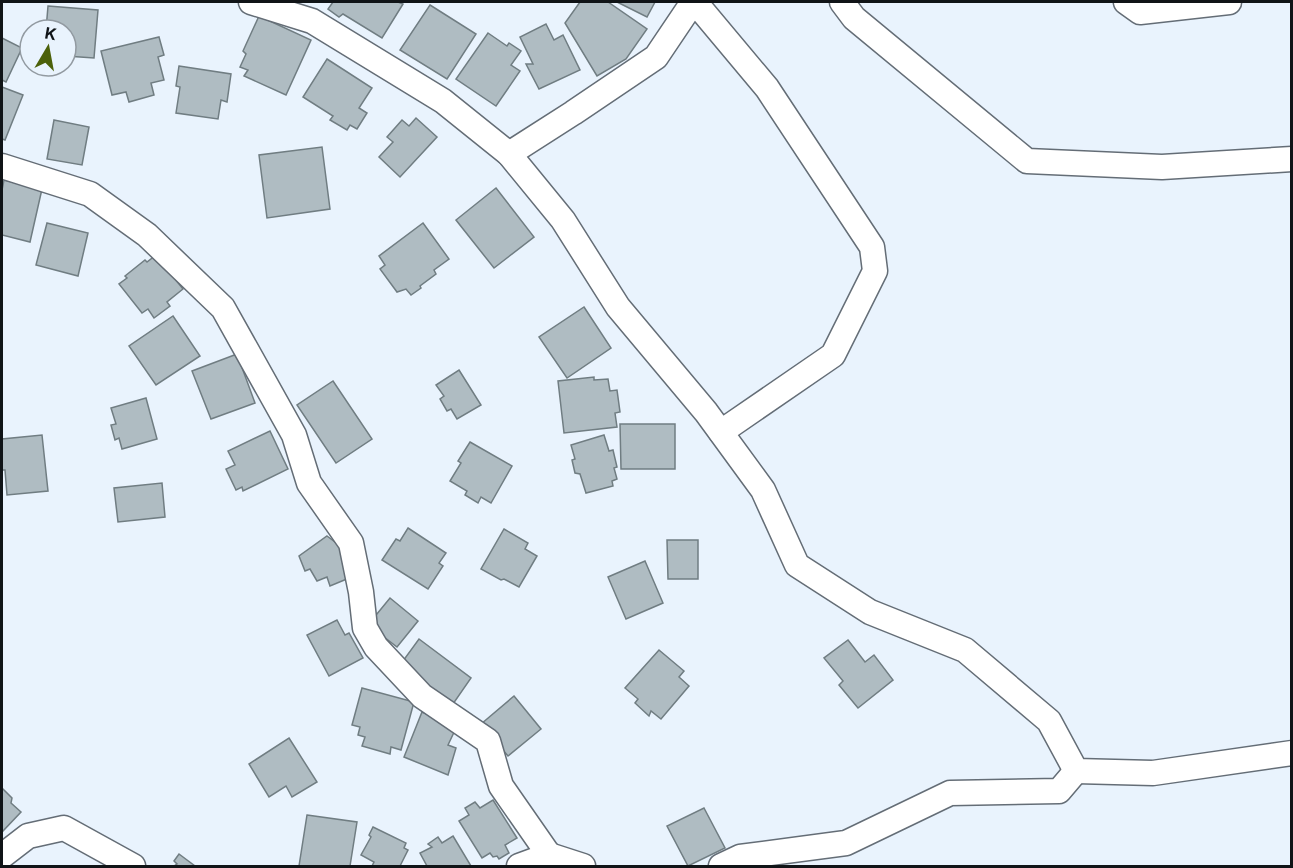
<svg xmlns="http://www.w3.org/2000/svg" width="1293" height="868" viewBox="0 0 1293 868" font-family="Inter,sans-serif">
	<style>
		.building { fill: #afbcc2; stroke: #707d82; stroke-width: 1.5 }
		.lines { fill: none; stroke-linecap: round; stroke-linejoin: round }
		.minor-casing { stroke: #646d76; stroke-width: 27 }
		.minor { stroke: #fff; stroke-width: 24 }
	</style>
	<rect width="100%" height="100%" fill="#e9f3fd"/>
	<g class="building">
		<path d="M 333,2 L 398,2 L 403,4 L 382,38 L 343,14 L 339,17 L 328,9 Z"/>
		<path d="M 580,2 L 608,2 L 647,29 L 626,59 L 597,76 L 565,23 Z"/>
		<path d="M 617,2 L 655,2 L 647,17 Z"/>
		<path d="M 430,5 L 476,34 L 447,79 L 400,50 Z"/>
		<path d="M 48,6 L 98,10 L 94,58 L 66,56 L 66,30 L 46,30 Z"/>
		<path d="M 259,16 L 311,40 L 286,95 L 244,76 L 248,70 L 240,67 L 246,54 L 243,51 Z"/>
		<path d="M 546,24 L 554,40 L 563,35 L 580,70 L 539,89 L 526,64 L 533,64 L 520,37 Z"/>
		<path d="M 488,33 L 507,46 L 509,43 L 521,51 L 511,65 L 520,71 L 496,106 L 456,79 Z"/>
		<path d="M 159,37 L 164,55 L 158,57 L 164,80 L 151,83 L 154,95 L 129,102 L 126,92 L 112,95 L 101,51 Z"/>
		<path d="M 2,38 L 22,48 L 6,82 L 2,80 Z"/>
		<path d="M 327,59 L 372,88 L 359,108 L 367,113 L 357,129 L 350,125 L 347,130 L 330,120 L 333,116 L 303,97 Z"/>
		<path d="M 179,66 L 231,74 L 227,102 L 221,100 L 218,119 L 176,113 L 180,87 L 176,86 Z"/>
		<path d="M 2,87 L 23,95 L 5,140 L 2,139 Z"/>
		<path d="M 416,118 L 437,137 L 400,177 L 379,157 L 393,142 L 387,137 L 402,120 L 409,126 Z"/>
		<path d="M 54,120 L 89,127 L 82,165 L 47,159 Z"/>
		<path d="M 322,147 L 330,209 L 267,218 L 259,155 Z"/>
		<path d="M 4,180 L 42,189 L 30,242 L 2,235 L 2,190 Z"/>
		<path d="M 496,188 L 534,237 L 494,268 L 456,220 Z"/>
		<path d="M 47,223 L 88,233 L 78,276 L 36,265 Z"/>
		<path d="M 423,223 L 449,259 L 434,270 L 436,274 L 420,286 L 421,288 L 411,295 L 406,289 L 397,292 L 380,269 L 385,265 L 379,256 Z"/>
		<path d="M 156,255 L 183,289 L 167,302 L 170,306 L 154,318 L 148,309 L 142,313 L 119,284 L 127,278 L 125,276 L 145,260 L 147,262 Z"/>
		<path d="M 584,307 L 611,348 L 567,378 L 539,337 Z"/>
		<path d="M 173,316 L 200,356 L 156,385 L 129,346 Z"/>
		<path d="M 237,354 L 255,403 L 211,419 L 192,371 Z"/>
		<path d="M 459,370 L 481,405 L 457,419 L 451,409 L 447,411 L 440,399 L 444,396 L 436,385 Z"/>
		<path d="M 594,377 L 594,380 L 608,379 L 610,391 L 617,390 L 620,412 L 615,413 L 617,427 L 564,433 L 558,381 Z"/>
		<path d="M 333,381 L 372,439 L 336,463 L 297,405 Z"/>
		<path d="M 146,398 L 157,439 L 122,449 L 119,438 L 115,440 L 111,425 L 116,424 L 111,408 Z"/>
		<path d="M 620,424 L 675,424 L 675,469 L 621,469 Z"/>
		<path d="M 270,431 L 288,469 L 243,491 L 242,487 L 236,490 L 226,469 L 235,465 L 228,451 Z"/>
		<path d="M 42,435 L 48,491 L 7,495 L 5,470 L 2,470 L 2,439 Z"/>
		<path d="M 604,435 L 609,451 L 613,450 L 617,467 L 614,468 L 617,479 L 612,481 L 613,486 L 586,493 L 580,474 L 575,473 L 572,460 L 575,459 L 571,445 Z"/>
		<path d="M 470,442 L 512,466 L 491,503 L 481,497 L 478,503 L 465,495 L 467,491 L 450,481 L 461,463 L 458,461 Z"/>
		<path d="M 162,483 L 165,517 L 118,522 L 114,488 Z"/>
		<path d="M 408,528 L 446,553 L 439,563 L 443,566 L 428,589 L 382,560 L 396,539 L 400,541 Z"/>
		<path d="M 504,529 L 528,543 L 525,549 L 537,556 L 519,587 L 504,579 L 501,580 L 481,569 Z"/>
		<path d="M 327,536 L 343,548 L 354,576 L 330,586 L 327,577 L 317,581 L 310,569 L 305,571 L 299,556 Z"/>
		<path d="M 667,540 L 698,540 L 698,579 L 668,579 Z"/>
		<path d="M 645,561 L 663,603 L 626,619 L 608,577 Z"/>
		<path d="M 390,598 L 418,621 L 397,647 L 375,630 L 372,620 Z"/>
		<path d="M 337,620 L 345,635 L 349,633 L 363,658 L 329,676 L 307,635 Z"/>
		<path d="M 419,639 L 471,678 L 453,704 L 400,665 Z"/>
		<path d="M 848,640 L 865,662 L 874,655 L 893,680 L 858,708 L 839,685 L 843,681 L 824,658 Z"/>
		<path d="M 659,650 L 684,671 L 679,677 L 689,686 L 661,719 L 651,711 L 649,716 L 635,703 L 638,699 L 625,688 Z"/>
		<path d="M 362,688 L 414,702 L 401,750 L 391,747 L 390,754 L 362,746 L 365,737 L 358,735 L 360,727 L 352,725 Z"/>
		<path d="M 514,696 L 541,729 L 508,756 L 481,724 Z"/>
		<path d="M 422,712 L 457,726 L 448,745 L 456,748 L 448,775 L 404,757 Z"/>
		<path d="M 289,738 L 317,782 L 292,797 L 286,786 L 269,797 L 249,764 Z"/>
		<path d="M 2,788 L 12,798 L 11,803 L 21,812 L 2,832 Z"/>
		<path d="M 493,800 L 517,838 L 505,845 L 509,853 L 499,859 L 497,856 L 493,857 L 490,853 L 482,858 L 459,821 L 469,815 L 465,808 L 475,802 L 480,808 Z"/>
		<path d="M 704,808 L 725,848 L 688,866 L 667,826 Z"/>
		<path d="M 307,815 L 357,822 L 350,866 L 299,866 Z"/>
		<path d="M 373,827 L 406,843 L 404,848 L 408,850 L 400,866 L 372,866 L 374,862 L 361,855 L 371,837 L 369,835 Z"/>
		<path d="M 453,836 L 471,866 L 427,866 L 420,853 L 432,847 L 428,844 L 438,837 L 442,843 Z"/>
		<path d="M 179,854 L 195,866 L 174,866 L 177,864 L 174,861 Z"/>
	</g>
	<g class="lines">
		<defs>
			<g id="minor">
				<path d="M 251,2 L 312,21 L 443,101 L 509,154 L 563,220 L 618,307 L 706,412 L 763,490 L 797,565 L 870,612 L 965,650 L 1049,721 L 1076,771 L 1153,773 L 1292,753"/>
				<path d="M 695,2 L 767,88 L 872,247 L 875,271 L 833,355 L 721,432"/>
				<path d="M 842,2 L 854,18 L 1027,161 L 1162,167 L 1292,159"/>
				<path d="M 1126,2 L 1140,12 L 1229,2"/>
				<path d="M 509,154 L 573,113 L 656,57 L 693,2"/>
				<path d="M 2,166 L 90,194 L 147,235 L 223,308 L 294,435 L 309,483 L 351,543 L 361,592 L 365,628 L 376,647 L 422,696 L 488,741 L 501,786 L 549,855"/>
				<path d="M 2,856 L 28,836 L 64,828 L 133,866"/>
				<path d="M 519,866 L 549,855 L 583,866"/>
				<path d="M 721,866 L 740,857 L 846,843 L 950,793 L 1059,791 L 1076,771"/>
			</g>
		</defs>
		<use href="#minor" class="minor-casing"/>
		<use href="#minor" class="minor"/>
	</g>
	<rect width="1293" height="868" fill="none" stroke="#101417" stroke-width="6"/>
	<g transform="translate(48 48) rotate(10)"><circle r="28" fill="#e9f3fd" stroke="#929aa1" stroke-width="1.5"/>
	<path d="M0-4.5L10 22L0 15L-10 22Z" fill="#4c610a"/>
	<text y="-9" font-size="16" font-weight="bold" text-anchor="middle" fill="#101417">K</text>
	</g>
</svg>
